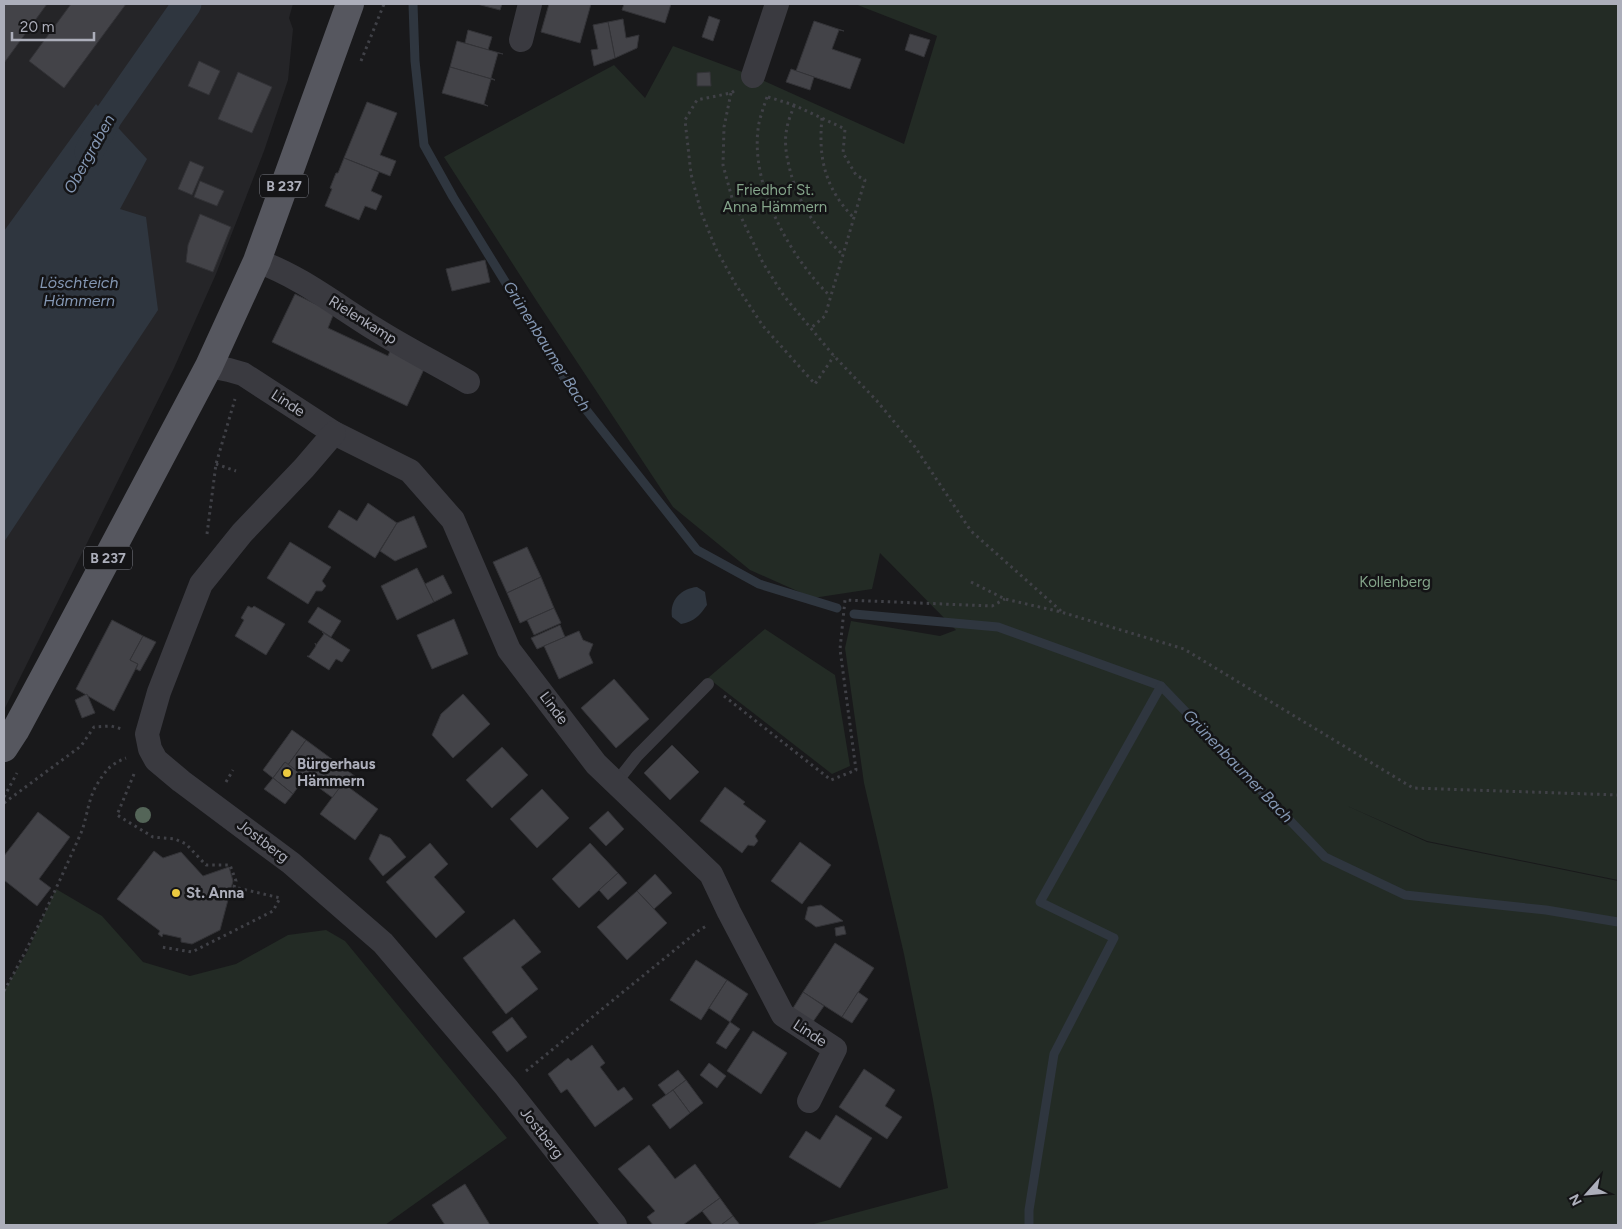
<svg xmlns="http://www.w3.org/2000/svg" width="1622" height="1229" viewBox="0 0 1622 1229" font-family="Figtree,sans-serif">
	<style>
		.built { fill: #252528 }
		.green { fill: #232b25 }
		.water { fill: #2f363f }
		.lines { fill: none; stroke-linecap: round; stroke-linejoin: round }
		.stream { stroke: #2f363f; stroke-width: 9 }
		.canal { stroke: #2f363f; stroke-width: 29 }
		.building { fill: #434348; stroke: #333337 }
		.path { stroke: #404147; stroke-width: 3; stroke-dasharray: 2.5 4; stroke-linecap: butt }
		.service { stroke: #3a3a40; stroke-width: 12 }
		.minor { stroke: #3a3a40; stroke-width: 24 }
		.primary { stroke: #56575f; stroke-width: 28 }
		.tree { fill: #546558 }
		.poi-dot { fill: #ecca40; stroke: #141416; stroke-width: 2 }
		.labels { text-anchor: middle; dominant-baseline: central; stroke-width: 5; stroke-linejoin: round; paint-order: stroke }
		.shield { fill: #141416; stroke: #7e8089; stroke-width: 1 }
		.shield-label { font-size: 14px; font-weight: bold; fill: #acaeba }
		.park-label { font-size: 15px; fill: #84a48a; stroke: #141416 }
		.street-label { font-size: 15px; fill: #acaeba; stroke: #141416 }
		.poi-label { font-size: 15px; font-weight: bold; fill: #acaeba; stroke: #141416; text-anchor: start }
		.water-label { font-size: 16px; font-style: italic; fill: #8497b3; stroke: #141416 }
	</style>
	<rect width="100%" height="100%" fill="#19191b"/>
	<path class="built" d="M 4,4 L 293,4 L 289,18 L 293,29 L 288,80 L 264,151 L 216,274 L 174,368 L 4,710 Z"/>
	<g class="green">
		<path d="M 855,4 L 1618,4 L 1618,880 L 1427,841 L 1345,805 L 1427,842 L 1618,881 L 1618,1225 L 810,1225 L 948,1188 L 933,1100 L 904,954 L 864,783 L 845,648 L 851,621 L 940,636 L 956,630 L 880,553 L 872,589 L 813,598 L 750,570 L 673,507 L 536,300 L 444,157 L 614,65 L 645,98 L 673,46 L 753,76 L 904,144 L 937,36 Z"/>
		<path d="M 765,629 L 835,675 L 850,766 L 832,774 L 708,678 Z"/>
		<path d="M 56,889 L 102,916 L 143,962 L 190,976 L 236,964 L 288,935 L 326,930 L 345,941 L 507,1138 L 385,1225 L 4,1225 L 4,991 L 27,952 Z"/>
	</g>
	<g class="water">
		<path d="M 96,104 L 147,159 L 120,209 L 146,217 L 158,310 L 4,542 L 4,231 Z"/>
		<path d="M 697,587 L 705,592 L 707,605 C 700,615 694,622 681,624 L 672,617 C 669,600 682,588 697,587 Z"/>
	</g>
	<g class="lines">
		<g class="stream">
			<path d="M 413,4 L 415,61 L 424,145 L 453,197 L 576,397 L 697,550 L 759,584 L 837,608"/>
			<path d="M 854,614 L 998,627 L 1161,686 L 1325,857 L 1405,895 L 1546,910 L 1618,922"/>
			<path d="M 1029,1225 L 1029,1210 L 1054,1054 L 1114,938 L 1040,902 L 1161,686"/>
		</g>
		<path class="canal" d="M 89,152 L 108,117 L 187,4"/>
	</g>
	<g class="building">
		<path d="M 4,4 L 47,4 L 4,63 Z"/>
		<path d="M 71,4 L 126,4 L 64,88 L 29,61 Z"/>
		<path d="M 477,4 L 502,4 L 500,10 Z"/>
		<path d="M 549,4 L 591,4 L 580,43 L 541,32 Z"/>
		<path d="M 624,4 L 671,4 L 665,23 L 622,10 Z"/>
		<path d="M 709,16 L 720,20 L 713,41 L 702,37 Z"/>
		<path d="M 623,19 L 626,38 L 639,35 L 637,48 L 615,58 L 608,22 Z"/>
		<path d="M 814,21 L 844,31 L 839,30 L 832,49 L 861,59 L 850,89 L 796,71 Z"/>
		<path d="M 608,22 L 615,58 L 594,66 L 591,50 L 598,49 L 593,25 Z"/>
		<path d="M 468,30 L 492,37 L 488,50 L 465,43 Z"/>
		<path d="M 910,34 L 930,40 L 924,57 L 905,50 Z"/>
		<path d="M 457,41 L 503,54 L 498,53 L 491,78 L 495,80 L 450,67 Z"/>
		<path d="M 199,61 L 220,71 L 209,95 L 188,86 Z"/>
		<path d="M 450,67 L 495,80 L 491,79 L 484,104 L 488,106 L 442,93 Z"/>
		<path d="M 791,69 L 814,77 L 810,90 L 786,82 Z"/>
		<path d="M 238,72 L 272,87 L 252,133 L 218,119 Z"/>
		<path d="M 710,72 L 711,86 L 697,86 L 697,73 Z"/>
		<path d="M 367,102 L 397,113 L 380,155 L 396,161 L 390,176 L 344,158 Z"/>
		<path d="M 344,158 L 379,172 L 371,191 L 382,196 L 376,210 L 365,206 L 359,220 L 325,206 L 332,189 L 330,188 L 336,173 L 338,173 Z"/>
		<path d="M 190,161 L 204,167 L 192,195 L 178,189 Z"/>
		<path d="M 200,181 L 224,191 L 217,206 L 194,197 Z"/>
		<path d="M 200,214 L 231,227 L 213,272 L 186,262 L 188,245 Z"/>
		<path d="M 485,260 L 490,282 L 452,291 L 446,269 Z"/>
		<path d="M 295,294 L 334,313 L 328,328 L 388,356 L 390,351 L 425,367 L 407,406 L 272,342 Z"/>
		<path d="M 368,503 L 397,523 L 375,558 L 328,527 L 339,510 L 357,521 Z"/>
		<path d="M 414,516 L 427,547 L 395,561 L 380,551 L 397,523 Z"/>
		<path d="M 290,542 L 331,567 L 322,581 L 326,586 L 322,591 L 316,591 L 308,604 L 267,578 Z"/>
		<path d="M 527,547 L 541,577 L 507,593 L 493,562 Z"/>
		<path d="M 417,568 L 434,602 L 397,620 L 381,586 Z"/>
		<path d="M 443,575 L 452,593 L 434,602 L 425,584 Z"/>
		<path d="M 541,577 L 554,608 L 520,623 L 507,593 Z"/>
		<path d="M 248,606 L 252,608 L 254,606 L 285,624 L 266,655 L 235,636 L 244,620 L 241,618 Z"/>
		<path d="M 318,607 L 341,621 L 331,637 L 308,622 Z"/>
		<path d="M 554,608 L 561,623 L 534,635 L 527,620 Z"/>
		<path d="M 454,619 L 468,654 L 432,669 L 417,635 Z"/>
		<path d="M 112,620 L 143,636 L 130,660 L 138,664 L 114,711 L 76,689 Z"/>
		<path d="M 560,625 L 565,637 L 537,649 L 531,638 Z"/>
		<path d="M 579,631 L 583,640 L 593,644 L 589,654 L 593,663 L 559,679 L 544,646 Z"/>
		<path d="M 322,632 L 350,650 L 342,662 L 336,659 L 329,670 L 307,656 L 309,656 L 316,646 L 315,643 L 316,645 L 324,634 Z"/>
		<path d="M 143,636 L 156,642 L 140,671 L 136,669 L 138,664 L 130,660 Z"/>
		<path d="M 614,679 L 649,719 L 616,748 L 581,708 Z"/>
		<path d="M 87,694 L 95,713 L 82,718 L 75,700 Z"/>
		<path d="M 463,694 L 490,724 L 453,758 L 432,735 L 441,714 Z"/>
		<path d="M 292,730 L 306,740 L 288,765 L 285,762 L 273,778 L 263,770 Z"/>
		<path d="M 306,740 L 356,777 L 349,787 L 343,783 L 333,798 L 288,765 Z"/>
		<path d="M 672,745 L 699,772 L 670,800 L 644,773 Z"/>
		<path d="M 502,747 L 528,775 L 492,808 L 466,780 Z"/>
		<path d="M 285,762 L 305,777 L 293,794 L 273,778 Z"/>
		<path d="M 273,778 L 293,794 L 285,804 L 264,789 Z"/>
		<path d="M 343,783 L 378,809 L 355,840 L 320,814 Z"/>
		<path d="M 725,787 L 745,802 L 743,804 L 766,821 L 755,836 L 758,841 L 754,846 L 748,845 L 742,853 L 700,821 Z"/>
		<path d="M 542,789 L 569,818 L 537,848 L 510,819 Z"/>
		<path d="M 608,811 L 624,829 L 606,846 L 589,828 Z"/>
		<path d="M 38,812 L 70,837 L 39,879 L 51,888 L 37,906 L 4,880 L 4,856 Z"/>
		<path d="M 380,834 L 390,838 L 406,857 L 383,876 L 369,859 Z"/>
		<path d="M 800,842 L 831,865 L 802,904 L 771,881 Z"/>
		<path d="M 430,843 L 448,864 L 434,877 L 465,912 L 436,938 L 386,882 Z"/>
		<path d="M 590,843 L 618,873 L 579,908 L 552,879 Z"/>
		<path d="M 154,851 L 163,858 L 181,852 L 203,876 L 229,867 L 233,881 L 220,930 L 192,944 L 181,942 L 181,938 L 163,934 L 162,937 L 158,934 L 160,931 L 117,899 Z"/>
		<path d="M 618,873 L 627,883 L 608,900 L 599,890 Z"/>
		<path d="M 655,874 L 672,893 L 654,909 L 637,891 Z"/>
		<path d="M 637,891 L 667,923 L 627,960 L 597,927 Z"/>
		<path d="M 821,905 L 843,921 L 816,927 L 805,919 L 808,907 Z"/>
		<path d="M 514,919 L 541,952 L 521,967 L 538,989 L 506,1014 L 463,958 Z"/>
		<path d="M 844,926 L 846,934 L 836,936 L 835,928 Z"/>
		<path d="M 835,943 L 874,968 L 842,1017 L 803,992 Z"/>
		<path d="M 696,960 L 727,980 L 701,1020 L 670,1000 Z"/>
		<path d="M 727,980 L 748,994 L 730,1022 L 709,1008 Z"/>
		<path d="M 803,992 L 824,1006 L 810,1026 L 790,1013 Z"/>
		<path d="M 858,992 L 868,999 L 852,1023 L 842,1017 Z"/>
		<path d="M 512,1017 L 527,1037 L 507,1052 L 492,1032 Z"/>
		<path d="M 730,1022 L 740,1029 L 726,1049 L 716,1043 Z"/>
		<path d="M 753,1031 L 787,1053 L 761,1094 L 727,1071 Z"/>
		<path d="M 592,1045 L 605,1063 L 600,1067 L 618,1091 L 624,1087 L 633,1099 L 595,1127 L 567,1089 L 561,1093 L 548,1074 L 568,1058 L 571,1061 Z"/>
		<path d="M 709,1063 L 726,1076 L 717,1088 L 700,1075 Z"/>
		<path d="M 864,1069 L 895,1090 L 885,1106 L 902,1117 L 887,1139 L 839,1107 Z"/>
		<path d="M 678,1070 L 686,1080 L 666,1095 L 658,1085 Z"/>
		<path d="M 686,1080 L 703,1103 L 690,1113 L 673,1090 Z"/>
		<path d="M 673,1090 L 690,1113 L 670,1129 L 652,1105 Z"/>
		<path d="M 836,1115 L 872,1138 L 840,1188 L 789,1157 L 806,1131 L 820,1140 Z"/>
		<path d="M 649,1145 L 675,1179 L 695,1164 L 720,1198 L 683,1225 L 653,1225 L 647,1217 L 655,1211 L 618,1169 Z"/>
		<path d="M 465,1184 L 490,1225 L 445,1225 L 432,1205 Z"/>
		<path d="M 720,1198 L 733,1216 L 721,1225 L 713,1225 L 702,1211 Z"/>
		<path d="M 733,1216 L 740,1225 L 721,1225 Z"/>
	</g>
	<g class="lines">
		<g class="path">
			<path d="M 361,61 L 384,4"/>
			<path d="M 734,91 L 731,93 L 697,100 L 685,120 L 691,174 L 701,212 L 716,249 L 736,285 L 763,326 L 815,384 L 834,356"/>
			<path d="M 731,93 L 724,127 L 723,165 L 732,198 L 763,263 L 784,296 L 834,356 L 877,401 L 915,447 L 971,531 L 1061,611"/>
			<path d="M 767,97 C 764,106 761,114 759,123 C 748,182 789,256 830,296"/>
			<path d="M 768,97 L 794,105 L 845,129 L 843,153 L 856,175 L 865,180 L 825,316 L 811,328"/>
			<path d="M 794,105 C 792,113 788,120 787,128 C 784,140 786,154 789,166 C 797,202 816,229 842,254"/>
			<path d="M 822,118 C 818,158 825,188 853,217"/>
			<path d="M 216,464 L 236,471"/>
			<path d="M 207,534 L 216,464 L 235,399"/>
			<path d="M 971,582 L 1005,599 L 1061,612 L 1184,649 L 1413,788 L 1618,795"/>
			<path d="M 724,696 L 831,780 L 856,770 L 840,649 L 845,600 L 992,606 L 1005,599"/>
			<path d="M 134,774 L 117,815 L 153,837 L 175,839 L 186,844 L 206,865 L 230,865 L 236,881 L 234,887 L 280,898 L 273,911 L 192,952 L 161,947"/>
			<path d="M 226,782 L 233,770"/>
			<path d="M 4,797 L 17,773"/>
			<path d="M 4,803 L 81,746 L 94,727 L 111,726 L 122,729"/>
			<path d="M 4,991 C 33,940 57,887 81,833 C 87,818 88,800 96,786 C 106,770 109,765 126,758"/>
			<path d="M 526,1071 L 698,931 L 708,925"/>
		</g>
		<path class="service" d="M 615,784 L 637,756 L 708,684"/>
		<g class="minor">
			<path d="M 521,40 L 530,4"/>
			<path d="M 753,76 L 777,4"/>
			<path d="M 257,261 C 300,276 336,305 375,329 C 405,348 437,364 468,382"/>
			<path d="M 209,366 L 229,370 L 243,374 L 334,433 L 410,471 L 453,520 L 509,650 L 596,764 L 711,874 L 729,912 L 783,1015 L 835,1049 L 809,1101"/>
			<path d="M 334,433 L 304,468 L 242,533 L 201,584 L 159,692 L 147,734 L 150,749 L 156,760 L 181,781 L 291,863 L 383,943 L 506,1087 L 615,1225"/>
		</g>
		<path class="primary" d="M 4,748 L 15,731 L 58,651 L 209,366 L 257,261 L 350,4"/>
	</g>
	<circle class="tree" cx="143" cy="815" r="8"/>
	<g class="poi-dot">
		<circle cx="287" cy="773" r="5"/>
		<circle cx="176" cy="893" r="5"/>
	</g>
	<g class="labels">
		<g class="shield">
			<rect x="260" y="174.5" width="48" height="23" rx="4"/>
			<rect x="84" y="546.5" width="48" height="23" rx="4"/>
		</g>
		<g class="shield-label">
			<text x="284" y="186">B 237</text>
			<text x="108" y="558">B 237</text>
		</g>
		<g class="park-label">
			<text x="775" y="190">Friedhof St.<tspan x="775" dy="17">Anna Hämmern</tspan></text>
			<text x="1395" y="582">Kollenberg</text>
		</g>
		<g class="street-label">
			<text transform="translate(363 320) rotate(32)">Rielenkamp</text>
			<text transform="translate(288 403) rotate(33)">Linde</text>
			<text transform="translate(554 708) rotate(53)">Linde</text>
			<text transform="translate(263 841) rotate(37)">Jostberg</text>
			<text transform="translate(810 1033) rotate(33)">Linde</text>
			<text transform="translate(542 1133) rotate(52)">Jostberg</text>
		</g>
		<g class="poi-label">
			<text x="297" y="764">Bürgerhaus<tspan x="297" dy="17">Hämmern</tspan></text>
			<text x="186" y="893">St. Anna</text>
		</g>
		<g class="water-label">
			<text transform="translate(89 154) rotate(-61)">Obergraben</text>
			<text x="79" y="282">Löschteich<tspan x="79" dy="18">Hämmern</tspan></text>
			<text transform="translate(547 346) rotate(58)">Grünenbaumer Bach</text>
			<text transform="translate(1238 766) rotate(46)">Grünenbaumer Bach</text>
		</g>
	</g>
	<rect width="1622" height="1229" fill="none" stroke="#acaeba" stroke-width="10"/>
	<g transform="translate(1587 1194) rotate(243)" stroke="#141416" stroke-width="4" paint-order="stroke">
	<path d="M0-4L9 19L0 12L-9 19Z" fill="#acaeba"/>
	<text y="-8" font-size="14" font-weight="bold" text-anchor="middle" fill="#acaeba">N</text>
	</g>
	<path d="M12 32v8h82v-8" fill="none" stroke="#acaeba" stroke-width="2.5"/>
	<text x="20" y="32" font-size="15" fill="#acaeba" stroke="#141416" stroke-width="4" paint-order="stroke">20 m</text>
</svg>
